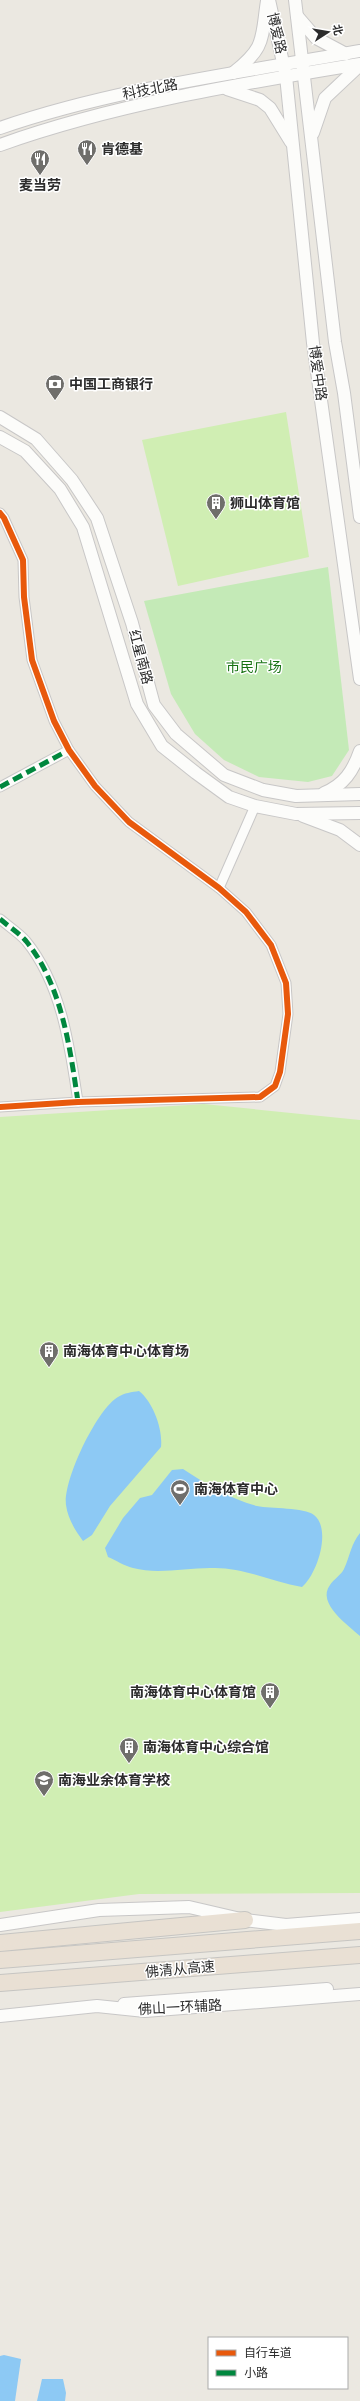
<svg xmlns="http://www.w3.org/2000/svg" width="360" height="2401" viewBox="0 0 360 2401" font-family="Quicksand,'Noto Sans SC',sans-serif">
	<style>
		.green { fill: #c4eab7 }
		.pitch { fill: #d0eeb3 }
		.water { fill: #8dc9f4 }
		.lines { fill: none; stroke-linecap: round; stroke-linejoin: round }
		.minor-casing { stroke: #c8c7c7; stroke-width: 11 }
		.secondary-casing { stroke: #c8c7c7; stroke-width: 14 }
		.motorway-casing { stroke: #c6c5c2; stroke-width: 18 }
		.minor { stroke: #fcfcfa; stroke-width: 9 }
		.secondary { stroke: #fcfcfa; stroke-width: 12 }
		.motorway { stroke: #e9e0d4; stroke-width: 16 }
		.quiet { stroke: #00873e; stroke-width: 5; stroke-dasharray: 10 5; stroke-linecap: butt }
		.cycleway-casing { stroke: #fff; stroke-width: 8 }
		.cycleway { stroke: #e8590c; stroke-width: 6 }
		.labels { text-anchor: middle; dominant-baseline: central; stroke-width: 3; stroke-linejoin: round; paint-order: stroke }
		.street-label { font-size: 14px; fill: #2c2c2c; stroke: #fff }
		.poi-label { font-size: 14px; font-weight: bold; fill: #2c2c2c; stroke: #fff; text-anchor: start }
		.park-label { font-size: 14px; fill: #177213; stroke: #fff }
	</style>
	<rect width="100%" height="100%" fill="#ebe8e1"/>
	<path class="green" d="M 328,567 L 349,750 L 332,776 L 308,782 L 259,777 L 224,760 L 195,734 L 171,694 L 144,601 Z"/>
	<g class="pitch">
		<path d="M 286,412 L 309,557 L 178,586 L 142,440 Z"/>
		<path d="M 204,1104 L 360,1120 L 360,1893 L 139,1894 L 0,1912 L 0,1117 Z"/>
	</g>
	<g class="water">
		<path d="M 139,1391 C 153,1402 163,1429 161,1447 L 110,1506 L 92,1535 L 83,1541 C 75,1530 68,1519 66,1505 C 63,1480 97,1409 118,1397 C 124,1393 132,1392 139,1391 Z"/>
		<path d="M 183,1469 C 206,1484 230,1499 257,1506 C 271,1509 304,1507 314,1515 C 332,1529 317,1575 302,1587 C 273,1582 245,1568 215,1568 C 188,1567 159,1575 133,1568 C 124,1566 116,1560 108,1557 L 105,1548 L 123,1518 L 140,1498 L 152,1495 L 172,1470 Z"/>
		<path d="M 360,1533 L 360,1636 C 349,1626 316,1603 330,1585 C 334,1579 341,1575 344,1569 C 350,1556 351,1544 360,1533 Z"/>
		<path d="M 4,2355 L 21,2359 L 15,2401 L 0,2401 L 0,2356 Z"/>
		<path d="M 42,2379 L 63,2379 L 66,2393 L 65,2401 L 37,2401 Z"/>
	</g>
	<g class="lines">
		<defs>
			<g id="minor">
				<path d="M 0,513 L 4,518 L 23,560 L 24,597 L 32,660 L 54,721 L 69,750 L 95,786 L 129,822 L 219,888 L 246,912 L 271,945 L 286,983 L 288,1014 L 280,1072 L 275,1086 L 260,1097 L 78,1102 L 0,1107"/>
				<path d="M 0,787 L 69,750"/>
				<path d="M 219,888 L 255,806"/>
				<path d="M 0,919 C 8,926 19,933 26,941 C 62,985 70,1048 78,1102"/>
			</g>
			<g id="secondary">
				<path d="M 269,0 L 286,76 L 313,343 L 360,679"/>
				<path d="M 295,0 L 335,342 L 344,393 L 360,517"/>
				<path d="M 297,16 L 316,38 L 346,54"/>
				<path d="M 233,73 C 266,47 261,40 267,1"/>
				<path d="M 227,89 L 260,100 L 270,108 L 291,142"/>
				<path d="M 0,128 C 116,88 240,73 360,51"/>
				<path d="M 313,133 L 325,98 L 360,65"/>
				<path d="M 0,145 C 115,104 239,84 360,64"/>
				<path d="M 0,417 L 36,439 L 72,480 L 97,518 L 132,623 L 154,705 L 176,734 L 224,775 L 263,790 L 296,796 L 360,794"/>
				<path d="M 0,437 L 25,451 L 60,489 L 83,527 L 137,704 L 162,746 L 196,773 L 229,797 L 255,806 L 296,814 L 360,813"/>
				<path d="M 324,793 C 344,785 353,771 360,751"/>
				<path d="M 303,816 L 340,830 L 360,845"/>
				<path d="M 0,1925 L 99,1910 L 189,1907 L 245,1920 L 286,1925 L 360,1919"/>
				<path d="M 124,2004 L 327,1989"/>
				<path d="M 0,2016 L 97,2006 L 145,2011 L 360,1994"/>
			</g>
			<g id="motorway">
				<path d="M 0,1943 L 245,1920"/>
				<path d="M 0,1960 L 360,1931"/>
				<path d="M 0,1983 L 360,1955"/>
			</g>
		</defs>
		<use href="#minor" class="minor-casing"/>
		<use href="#secondary" class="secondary-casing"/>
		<use href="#motorway" class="motorway-casing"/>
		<use href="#minor" class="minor"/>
		<use href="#secondary" class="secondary"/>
		<use href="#motorway" class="motorway"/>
		<g class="quiet">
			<path d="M 0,787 L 69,750"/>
			<path d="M 0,919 C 8,926 19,933 26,941 C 62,985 70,1048 78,1102"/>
		</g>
		<defs>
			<path id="cycleway" d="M 0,513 L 4,518 L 23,560 L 24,597 L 32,660 L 54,721 L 69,750 L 95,786 L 129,822 L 219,888 L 246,912 L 271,945 L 286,983 L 288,1014 L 280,1072 L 275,1086 L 260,1097 L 78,1102 L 0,1107"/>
		</defs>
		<use href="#cycleway" class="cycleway-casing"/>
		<use href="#cycleway" class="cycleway"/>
	</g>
	<defs>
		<symbol id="restaurant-pin" viewBox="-11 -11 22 30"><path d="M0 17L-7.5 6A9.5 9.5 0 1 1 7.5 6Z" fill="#6f6e6b" stroke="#fff"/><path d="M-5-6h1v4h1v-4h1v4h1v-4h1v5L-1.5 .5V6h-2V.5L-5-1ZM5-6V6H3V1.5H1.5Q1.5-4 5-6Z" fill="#fff"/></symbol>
		<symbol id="bank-pin" viewBox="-11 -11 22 30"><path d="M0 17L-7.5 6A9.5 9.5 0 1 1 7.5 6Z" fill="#6f6e6b" stroke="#fff"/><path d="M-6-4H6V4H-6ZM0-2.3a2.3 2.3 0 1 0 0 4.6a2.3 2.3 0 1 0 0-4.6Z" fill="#fff"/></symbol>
		<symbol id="building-pin" viewBox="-11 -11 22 30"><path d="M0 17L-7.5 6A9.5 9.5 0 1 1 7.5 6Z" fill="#6f6e6b" stroke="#fff"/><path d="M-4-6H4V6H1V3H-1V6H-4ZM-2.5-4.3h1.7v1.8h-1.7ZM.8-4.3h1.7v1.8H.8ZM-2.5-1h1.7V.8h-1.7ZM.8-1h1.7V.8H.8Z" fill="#fff"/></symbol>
		<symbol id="stadium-pin" viewBox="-11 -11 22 30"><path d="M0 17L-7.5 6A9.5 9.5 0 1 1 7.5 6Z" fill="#6f6e6b" stroke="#fff"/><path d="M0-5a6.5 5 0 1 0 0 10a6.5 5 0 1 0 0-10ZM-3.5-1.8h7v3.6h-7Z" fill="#fff"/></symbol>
		<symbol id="school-pin" viewBox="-11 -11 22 30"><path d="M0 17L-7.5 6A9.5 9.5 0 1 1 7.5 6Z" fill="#6f6e6b" stroke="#fff"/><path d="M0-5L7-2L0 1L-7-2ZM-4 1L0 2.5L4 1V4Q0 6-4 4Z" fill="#fff"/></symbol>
	</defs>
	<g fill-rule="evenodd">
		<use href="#restaurant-pin" x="76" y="138" width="22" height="30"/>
		<use href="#restaurant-pin" x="29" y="148" width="22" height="30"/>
		<use href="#bank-pin" x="44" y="373" width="22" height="30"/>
		<use href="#building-pin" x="205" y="492" width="22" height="30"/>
		<use href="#building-pin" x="38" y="1340" width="22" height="30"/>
		<use href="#stadium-pin" x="169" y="1478" width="22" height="30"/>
		<use href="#building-pin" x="259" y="1681" width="22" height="30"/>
		<use href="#building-pin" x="118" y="1736" width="22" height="30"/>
		<use href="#school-pin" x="33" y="1769" width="22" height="30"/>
	</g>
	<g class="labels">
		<g class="street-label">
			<text transform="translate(277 33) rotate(77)">博爱路</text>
			<text transform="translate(150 89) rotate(-11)">科技北路</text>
			<text transform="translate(318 373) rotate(82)">博爱中路</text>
			<text transform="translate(141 657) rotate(75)">红星南路</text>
			<text transform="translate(180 1969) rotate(-5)">佛清从高速</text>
			<text transform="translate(180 2007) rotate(-3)">佛山一环辅路</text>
		</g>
		<g class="poi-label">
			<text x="101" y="149">肯德基</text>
			<text x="40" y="185" text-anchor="middle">麦当劳</text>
			<text x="69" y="384">中国工商银行</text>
			<text x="230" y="503">狮山体育馆</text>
			<text x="63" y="1351">南海体育中心体育场</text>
			<text x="194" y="1489">南海体育中心</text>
			<text x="256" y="1692" text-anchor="end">南海体育中心体育馆</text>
			<text x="143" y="1747">南海体育中心综合馆</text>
			<text x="58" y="1780">南海业余体育学校</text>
		</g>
		<g class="park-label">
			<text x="254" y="667">市民广场</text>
		</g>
	</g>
	<rect x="208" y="2337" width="140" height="52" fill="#ffffff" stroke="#ababab"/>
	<rect x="216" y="2350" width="20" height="6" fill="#e8590c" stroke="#ababab"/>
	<text x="244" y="2357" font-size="12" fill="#2c2c2c">自行车道</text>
	<rect x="216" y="2370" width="20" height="6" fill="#00873e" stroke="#ababab"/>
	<text x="244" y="2377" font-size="12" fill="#2c2c2c">小路</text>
	<g transform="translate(328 32) rotate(78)" stroke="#ffffff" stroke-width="3" paint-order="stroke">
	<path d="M0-3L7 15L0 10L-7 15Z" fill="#2c2c2c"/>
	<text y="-6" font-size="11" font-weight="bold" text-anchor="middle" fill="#2c2c2c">北</text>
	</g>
</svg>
